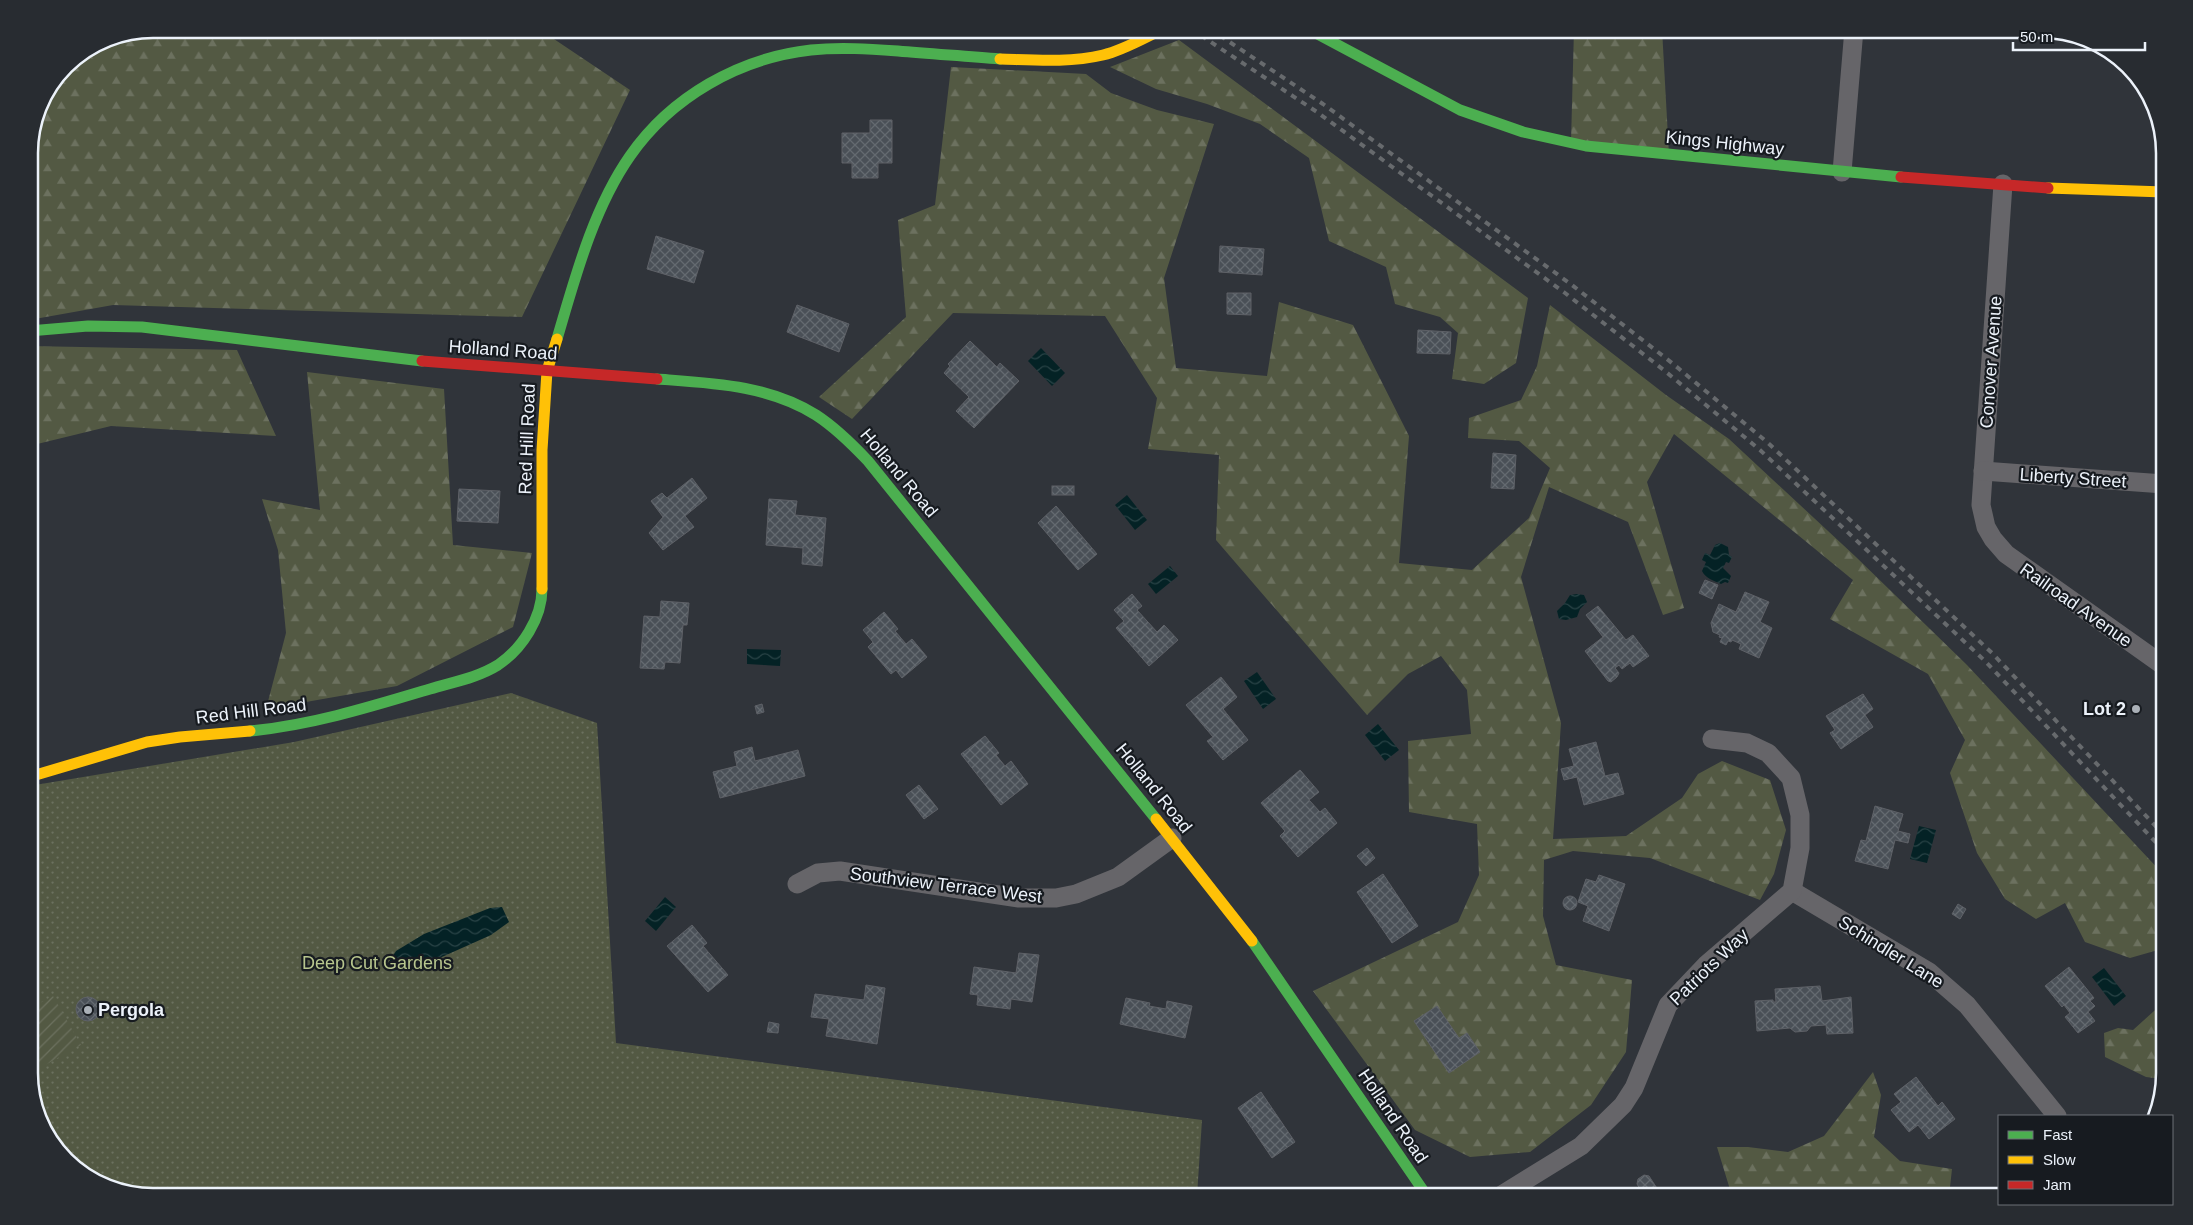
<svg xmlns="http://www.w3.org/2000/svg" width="2193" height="1225" viewBox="0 0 2193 1225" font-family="Arial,sans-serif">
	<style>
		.forest { fill: url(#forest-firs) }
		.park { fill: url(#park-dots) }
		.garden { fill: url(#garden-furrows) }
		.water { fill: url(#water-waves) }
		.building { fill: url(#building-cross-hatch); stroke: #5e6167 }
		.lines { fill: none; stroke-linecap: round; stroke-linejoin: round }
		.street { stroke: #666569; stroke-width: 19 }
		.fast { stroke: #4caf50; stroke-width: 11 }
		.slow { stroke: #ffc107; stroke-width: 11 }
		.jam { stroke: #c62828; stroke-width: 11 }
		.rail { stroke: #676a6d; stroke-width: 4; stroke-dasharray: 6 6; stroke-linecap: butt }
		.poi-dot { fill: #aab0b7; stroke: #171b20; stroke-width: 2 }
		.labels { text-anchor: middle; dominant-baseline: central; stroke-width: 4.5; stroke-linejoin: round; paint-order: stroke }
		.street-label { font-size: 18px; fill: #ecf2fa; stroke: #171b20 }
		.poi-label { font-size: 18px; font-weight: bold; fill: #ecf2fa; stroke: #171b20; text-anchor: end }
		.park-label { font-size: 18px; fill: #b8c68e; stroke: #171b20 }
		.rim { fill: none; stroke: #ecf2fa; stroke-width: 2.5 }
	</style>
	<defs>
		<pattern id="forest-firs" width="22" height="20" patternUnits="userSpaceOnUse" patternTransform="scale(1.25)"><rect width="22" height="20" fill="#535943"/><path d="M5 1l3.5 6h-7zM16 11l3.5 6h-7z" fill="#6c715f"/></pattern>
		<pattern id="park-dots" width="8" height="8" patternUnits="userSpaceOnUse" patternTransform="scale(1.25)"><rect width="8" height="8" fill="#535943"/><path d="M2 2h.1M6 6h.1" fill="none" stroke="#6c715f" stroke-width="1.8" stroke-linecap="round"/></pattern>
		<pattern id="garden-furrows" width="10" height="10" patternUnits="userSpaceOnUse" patternTransform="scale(1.25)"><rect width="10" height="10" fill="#535943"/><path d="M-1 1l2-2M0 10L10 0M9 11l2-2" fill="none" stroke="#6c715f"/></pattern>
		<pattern id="water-waves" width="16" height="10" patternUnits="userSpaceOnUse" patternTransform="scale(1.25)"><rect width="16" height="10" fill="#042225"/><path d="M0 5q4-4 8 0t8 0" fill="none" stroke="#294346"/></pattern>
		<pattern id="building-cross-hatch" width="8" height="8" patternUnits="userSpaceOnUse" patternTransform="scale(1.25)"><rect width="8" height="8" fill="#4a5057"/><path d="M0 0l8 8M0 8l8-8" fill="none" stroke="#646a70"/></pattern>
	</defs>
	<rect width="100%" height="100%" fill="#30343a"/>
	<g class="forest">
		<path d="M 153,29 L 539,29 L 630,90 L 522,317 L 113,305 L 29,320 L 29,145 L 38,105 L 65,65 L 105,38 Z"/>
		<path d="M 1574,29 L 1662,29 L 1669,155 L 1571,142 Z"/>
		<path d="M 1179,40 L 1528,298 L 1516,363 L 1484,384 L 1452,379 L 1458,333 L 1440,317 L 1395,304 L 1386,267 L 1329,241 L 1309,158 L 1260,124 L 1207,104 L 1156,89 L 1110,67 Z"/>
		<path d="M 951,67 L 1086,74 L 1111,93 L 1157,110 L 1214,124 L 1164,278 L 1176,368 L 1267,376 L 1279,302 L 1353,325 L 1409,436 L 1399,563 L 1472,570 L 1529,518 L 1550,468 L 1519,441 L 1468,438 L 1469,418 L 1521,400 L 1537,366 L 1550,305 L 1666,395 L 1729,439 L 1856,557 L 1967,665 L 2164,875 L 2164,967 L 2158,950 L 2130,958 L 2085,942 L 2065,903 L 2036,919 L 2005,899 L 1977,853 L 1950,773 L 1965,740 L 1928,674 L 1830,619 L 1853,580 L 1674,434 L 1647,482 L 1684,608 L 1663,615 L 1628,522 L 1549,487 L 1521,577 L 1561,723 L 1553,839 L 1626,836 L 1682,798 L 1698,774 L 1722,761 L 1770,780 L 1786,830 L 1774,874 L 1760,900 L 1650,858 L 1573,851 L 1544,860 L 1543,916 L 1556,965 L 1632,980 L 1626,1052 L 1591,1105 L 1530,1152 L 1470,1157 L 1415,1130 L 1313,991 L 1458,922 L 1479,875 L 1477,824 L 1409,812 L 1408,741 L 1471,734 L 1467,690 L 1441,656 L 1408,674 L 1367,715 L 1216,540 L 1219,455 L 1148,449 L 1157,398 L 1105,316 L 953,313 L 852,419 L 819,397 L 906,317 L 898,220 L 935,205 Z"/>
		<path d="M 29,346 L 237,350 L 276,436 L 111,426 L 29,446 Z"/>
		<path d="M 307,372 L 444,389 L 453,545 L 532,553 L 513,627 L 397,686 L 266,709 L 286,633 L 278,550 L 262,499 L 320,510 Z"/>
		<path d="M 2164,1002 L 2164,1072 L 2162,1079 L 2146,1077 L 2105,1057 L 2104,1033 L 2118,1028 L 2133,1030 Z"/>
		<path d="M 1873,1072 L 1881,1095 L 1874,1137 L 1900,1161 L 1952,1169 L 1949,1196 L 1732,1196 L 1717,1147 L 1748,1147 L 1788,1152 L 1824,1136 Z"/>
	</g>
	<path class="park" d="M 511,693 L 597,723 L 616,1043 L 1202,1120 L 1197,1196 L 153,1196 L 91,1180 L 45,1135 L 29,1080 L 29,786 L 294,742 Z"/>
	<path class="garden" d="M 53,996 L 81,1045 L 29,1074 L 29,1009 Z"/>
	<g class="water">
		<path d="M 1041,348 L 1065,373 L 1052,386 L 1028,361 Z"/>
		<path d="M 1127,495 L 1147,520 L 1135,530 L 1115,505 Z"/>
		<path d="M 1720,543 L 1728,547 L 1729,555 L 1732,557 L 1729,563 L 1726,562 L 1723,568 L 1731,576 L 1728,583 L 1725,582 L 1721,584 C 1713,580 1706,579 1702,571 L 1706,562 L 1702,560 L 1705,553 L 1710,555 L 1715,545 Z"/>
		<path d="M 1170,566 L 1178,576 L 1156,594 L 1148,584 Z"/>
		<path d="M 1577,594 L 1584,595 L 1587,602 L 1580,609 L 1577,617 L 1566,620 L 1559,619 L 1557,611 L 1565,603 L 1570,595 Z"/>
		<path d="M 747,649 L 781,650 L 780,666 L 747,664 Z"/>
		<path d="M 1257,672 L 1276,699 L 1263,709 L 1244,681 Z"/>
		<path d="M 1378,724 L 1399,750 L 1385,761 L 1365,735 Z"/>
		<path d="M 1919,826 L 1936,830 L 1927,863 L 1910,859 Z"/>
		<path d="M 665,897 L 676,907 L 656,931 L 645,921 Z"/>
		<path d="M 502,907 L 509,922 L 491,935 L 415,969 L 391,971 L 387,965 L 396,951 L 424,934 L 490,908 Z"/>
		<path d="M 2104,968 L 2126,996 L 2114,1006 L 2092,977 Z"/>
	</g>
	<g class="building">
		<path d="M 870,120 L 892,120 L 892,163 L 878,163 L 878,178 L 852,178 L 852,163 L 842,163 L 842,133 L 870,133 Z"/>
		<path d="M 656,236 L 704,251 L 694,283 L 647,269 Z"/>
		<path d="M 1220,246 L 1264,249 L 1262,275 L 1219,272 Z"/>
		<path d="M 1227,293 L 1251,293 L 1251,315 L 1227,314 Z"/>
		<path d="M 797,305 L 849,324 L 839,352 L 787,332 Z"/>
		<path d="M 1418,330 L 1451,332 L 1450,354 L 1417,353 Z"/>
		<path d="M 970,341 L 997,367 L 1000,363 L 1019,381 L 974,428 L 956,411 L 969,397 L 944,373 L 950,366 L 948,364 Z"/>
		<path d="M 1493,453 L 1516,455 L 1514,489 L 1491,488 Z"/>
		<path d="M 692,478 L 707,498 L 685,516 L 694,527 L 663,550 L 649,533 L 663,517 L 651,501 L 662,493 L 667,498 Z"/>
		<rect x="1052" y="486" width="22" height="9"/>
		<path d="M 459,489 L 500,491 L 498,523 L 457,521 Z"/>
		<path d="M 769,499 L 797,501 L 795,515 L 826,518 L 822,566 L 802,564 L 803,548 L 766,545 Z"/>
		<path d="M 1056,506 L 1097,554 L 1078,570 L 1038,523 Z"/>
		<path d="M 1705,580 L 1718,585 L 1712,599 L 1699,593 Z"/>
		<path d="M 1745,592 L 1769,602 L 1760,622 L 1772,628 L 1759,658 L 1739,649 L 1741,644 L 1732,640 L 1731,642 L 1728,641 L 1726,645 L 1720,642 L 1722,638 L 1719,637 L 1720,635 L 1713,632 L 1711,623 L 1719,604 L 1736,612 Z"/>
		<path d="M 1132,594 L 1142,606 L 1137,610 L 1157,632 L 1164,625 L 1178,640 L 1149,666 L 1116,628 L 1124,621 L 1114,610 Z"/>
		<path d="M 661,601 L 689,603 L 687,625 L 683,625 L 680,663 L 665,662 L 664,669 L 640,668 L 644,616 L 660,617 Z"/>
		<path d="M 1598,606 L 1626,640 L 1633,635 L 1649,656 L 1633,667 L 1630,663 L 1622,669 L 1619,665 L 1615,668 L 1619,673 L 1617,677 L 1611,682 L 1608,681 L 1585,651 L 1603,637 L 1586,615 Z"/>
		<path d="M 884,612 L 898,629 L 895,631 L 906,644 L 912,639 L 927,657 L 902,678 L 896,670 L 891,674 L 868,647 L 873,642 L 863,630 Z"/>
		<path d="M 1221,677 L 1237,697 L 1223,709 L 1248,740 L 1223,760 L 1207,741 L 1213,737 L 1186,705 Z"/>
		<path d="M 1863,694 L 1873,709 L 1865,715 L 1873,727 L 1841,749 L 1830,733 L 1835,730 L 1826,716 Z"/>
		<path d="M 762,704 L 764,712 L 757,714 L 755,706 Z"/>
		<path d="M 985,736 L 999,753 L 996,755 L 1005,766 L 1011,761 L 1028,784 L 1001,805 L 961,754 Z"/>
		<path d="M 1596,742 L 1605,776 L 1618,773 L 1624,794 L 1584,805 L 1577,777 L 1564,780 L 1561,769 L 1574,766 L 1569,749 Z"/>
		<path d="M 752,747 L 755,761 L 798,750 L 805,776 L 720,798 L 713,772 L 737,766 L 734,752 Z"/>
		<path d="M 1300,770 L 1319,792 L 1309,800 L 1320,812 L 1325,808 L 1337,823 L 1298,857 L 1280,836 L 1285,831 L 1261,803 Z"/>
		<path d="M 919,785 L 938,809 L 924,819 L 906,795 Z"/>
		<path d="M 1875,806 L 1903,814 L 1898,831 L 1910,834 L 1908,843 L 1895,840 L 1888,869 L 1855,861 L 1861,840 L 1866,841 Z"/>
		<path d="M 1367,848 L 1375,858 L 1366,866 L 1357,856 Z"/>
		<path d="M 1383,874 L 1418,926 L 1392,943 L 1357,892 Z"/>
		<path d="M 1599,875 L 1625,884 L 1609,931 L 1583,921 L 1588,906 L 1578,902 L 1586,879 L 1596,882 Z"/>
		<circle cx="1570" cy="903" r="7"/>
		<path d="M 1958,904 L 1966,909 L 1960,919 L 1952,914 Z"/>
		<path d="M 692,925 L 707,943 L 703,946 L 728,975 L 708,992 L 667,946 Z"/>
		<path d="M 1019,953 L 1039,955 L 1032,1002 L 1011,999 L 1010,1009 L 977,1005 L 978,995 L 970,994 L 974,967 L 1016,973 Z"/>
		<path d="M 2069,967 L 2094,998 L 2090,1001 L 2095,1006 L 2088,1012 L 2095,1021 L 2078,1033 L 2065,1017 L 2070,1013 L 2064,1005 L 2062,1007 L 2045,986 Z"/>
		<path d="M 866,985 L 885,988 L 877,1044 L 826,1036 L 829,1019 L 811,1017 L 815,994 L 864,1000 Z"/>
		<path d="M 1820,986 L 1822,1001 L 1851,997 L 1853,1033 L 1827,1034 L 1826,1025 L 1811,1026 L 1807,1031 L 1795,1032 L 1790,1028 L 1757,1031 L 1755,1001 L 1773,1000 L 1773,1002 L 1776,1002 L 1775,989 Z"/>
		<circle cx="88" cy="1009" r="12"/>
		<path d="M 1126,998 L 1150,1003 L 1149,1006 L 1166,1009 L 1167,1001 L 1192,1006 L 1185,1038 L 1120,1024 Z"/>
		<path d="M 1437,1006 L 1459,1038 L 1467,1033 L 1480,1052 L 1449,1073 L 1414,1021 Z"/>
		<path d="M 769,1022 L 779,1024 L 778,1033 L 767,1032 Z"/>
		<path d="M 1916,1077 L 1938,1106 L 1942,1102 L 1955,1119 L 1929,1139 L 1918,1125 L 1909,1132 L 1891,1110 L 1901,1102 L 1894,1094 Z"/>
		<path d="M 1261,1092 L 1295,1142 L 1272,1158 L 1238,1108 Z"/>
		<path d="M 1644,1175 L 1649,1176 L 1662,1196 L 1611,1196 L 1622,1189 L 1625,1194 L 1633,1188 L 1636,1192 L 1640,1189 L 1637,1184 L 1638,1179 Z"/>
	</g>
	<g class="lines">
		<g class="street">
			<path d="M 1842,172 L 1854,29"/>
			<path d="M 2003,184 L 1981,505 L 1986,527 L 1993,539 L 2006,554 L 2164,666"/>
			<path d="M 1983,471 L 2164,484"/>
			<path d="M 797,884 L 818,873 L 840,871 L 1019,898 L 1056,898 L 1076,894 L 1118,877 L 1172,838"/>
			<path d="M 1792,891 L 1929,972 L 1967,1005 L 2057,1116"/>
			<path d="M 1500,1196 L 1581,1146 L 1623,1105 L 1634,1088 L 1668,1005 L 1706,965 L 1792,891 L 1800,848 L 1800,815 L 1791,778 L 1768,753 L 1747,743 L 1712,739"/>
		</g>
		<g class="fast">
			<path d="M 1308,29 L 1460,110 L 1523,132 L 1586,146 L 1901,177"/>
			<path d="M 29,331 L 88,326 L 142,327 L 422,361"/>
			<path d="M 557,339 C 575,278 593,209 630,156 C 671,97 739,58 811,50 C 840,47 869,49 898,51 C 932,54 966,56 1000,59"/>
			<path d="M 657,379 C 711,383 769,385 816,415 C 836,428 852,444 868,461 L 1156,819"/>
			<path d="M 250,731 C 312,725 370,707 430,689 C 453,682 477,678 498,665 C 522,649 542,618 542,589"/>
			<path d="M 1252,941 L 1427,1196"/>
		</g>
		<g class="slow">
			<path d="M 1000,59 C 1034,60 1069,63 1103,55 C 1124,50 1144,38 1163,29"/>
			<path d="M 2048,188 L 2164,192"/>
			<path d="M 542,589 L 542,450 L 547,371 L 557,339"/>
			<path d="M 29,777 L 147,742 L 180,737 L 250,731"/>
			<path d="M 1156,819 L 1252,941"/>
		</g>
		<g class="jam">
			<path d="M 1901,177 L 2048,188"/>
			<path d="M 422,361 L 657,379"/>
		</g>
		<g class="rail">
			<path d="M 1191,29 L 1317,112 L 1565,293 L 1665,371 L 1760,450 L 1985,661 L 2164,851"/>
			<path d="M 1210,29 L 1323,104 L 1572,285 L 1672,363 L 1767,442 L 1992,653 L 2164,835"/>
		</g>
	</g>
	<g class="poi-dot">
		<circle cx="2136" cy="709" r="5"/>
		<circle cx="88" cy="1010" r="5"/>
	</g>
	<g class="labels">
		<g class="street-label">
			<text transform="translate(1725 143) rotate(6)">Kings Highway</text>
			<text transform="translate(503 350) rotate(4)">Holland Road</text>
			<text transform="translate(1991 362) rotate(-86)">Conover Avenue</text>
			<text transform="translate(527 439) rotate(-88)">Red Hill Road</text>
			<text transform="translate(899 473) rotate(50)">Holland Road</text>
			<text transform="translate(2073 478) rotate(4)">Liberty Street</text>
			<text transform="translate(2076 605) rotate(35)">Railroad Avenue</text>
			<text transform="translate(251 711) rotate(-7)">Red Hill Road</text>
			<text transform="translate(1154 788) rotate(51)">Holland Road</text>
			<text transform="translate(946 885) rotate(7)">Southview Terrace West</text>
			<text transform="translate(1891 952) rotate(32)">Schindler Lane</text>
			<text transform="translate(1709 967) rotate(-44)">Patriots Way</text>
			<text transform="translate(1393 1116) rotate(56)">Holland Road</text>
		</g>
		<g class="poi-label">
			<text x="2126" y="709">Lot 2</text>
			<text x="98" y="1010" text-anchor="start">Pergola</text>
		</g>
		<g class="park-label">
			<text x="377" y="963">Deep Cut Gardens</text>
		</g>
	</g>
	<path d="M0 0H2193V1225H0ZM153 38H2041A115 115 0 0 1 2156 153V1073A115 115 0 0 1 2041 1188H153A115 115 0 0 1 38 1073V153A115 115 0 0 1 153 38Z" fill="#282c31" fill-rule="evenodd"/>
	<path class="rim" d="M153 38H2041A115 115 0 0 1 2156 153V1073A115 115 0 0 1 2041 1188H153A115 115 0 0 1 38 1073V153A115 115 0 0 1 153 38Z"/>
	<rect x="1998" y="1115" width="175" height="90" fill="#171b20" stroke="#6c7177"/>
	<rect x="2008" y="1131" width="25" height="8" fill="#4caf50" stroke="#6c7177"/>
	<text x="2043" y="1140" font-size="15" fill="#ecf2fa">Fast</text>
	<rect x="2008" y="1156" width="25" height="8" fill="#ffc107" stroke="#6c7177"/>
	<text x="2043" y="1165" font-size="15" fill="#ecf2fa">Slow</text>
	<rect x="2008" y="1181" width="25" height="8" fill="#c62828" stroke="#6c7177"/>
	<text x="2043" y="1190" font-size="15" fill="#ecf2fa">Jam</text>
	<path d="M2013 42v8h132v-8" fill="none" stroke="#ecf2fa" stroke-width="2.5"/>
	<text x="2020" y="42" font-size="15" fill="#ecf2fa" stroke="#171b20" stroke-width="4" paint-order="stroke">50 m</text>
</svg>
